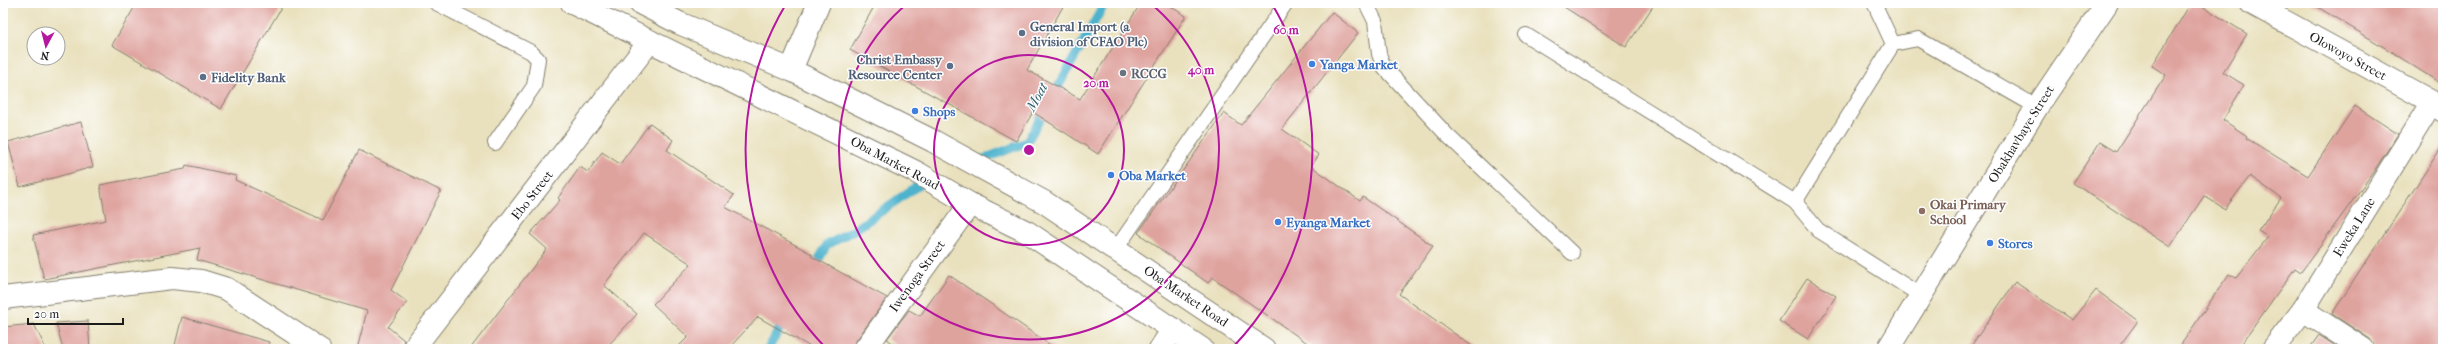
<svg xmlns="http://www.w3.org/2000/svg" width="2446" height="352" viewBox="0 0 2446 352" font-family="'IM FELL French Canon',serif">
	<style>
		.lines { fill: none; stroke-linecap: round; stroke-linejoin: round }
		.stream { stroke: #4eb3cd; stroke-width: 9 }
		.building { fill: #dfa39e }
		.lane-casing { stroke: #827e6d; stroke-width: 16 }
		.street-casing { stroke: #827e6d; stroke-width: 24 }
		.primary-casing { stroke: #827e6d; stroke-width: 24 }
		.lane { stroke: #fff; stroke-width: 14 }
		.street { stroke: #fff; stroke-width: 22 }
		.primary { stroke: #fff; stroke-width: 22 }
		.ring { fill: none; stroke: #b5179e; stroke-width: 2 }
		.service-dot { fill: #5c6f8a; stroke: #fff; stroke-width: 1.5 }
		.shop-dot { fill: #3f7fe0; stroke: #fff; stroke-width: 1.5 }
		.worship-dot { fill: #6b7280; stroke: #fff; stroke-width: 1.5 }
		.education-dot { fill: #8d6e63; stroke: #fff; stroke-width: 1.5 }
		.labels { text-anchor: middle; dominant-baseline: central; stroke-width: 3; stroke-linejoin: round; paint-order: stroke }
		.service-label { font-size: 13px; font-weight: bold; fill: #4e5e75; stroke: #fff; text-anchor: start }
		.street-label { font-size: 13px; fill: #1c1c1c; stroke: #fff }
		.shop-label { font-size: 13px; font-weight: bold; fill: #366cbe; stroke: #fff; text-anchor: start }
		.worship-label { font-size: 13px; font-weight: bold; fill: #5b616d; stroke: #fff; text-anchor: start }
		.education-label { font-size: 13px; font-weight: bold; fill: #785e54; stroke: #fff; text-anchor: start }
		.water-label { font-size: 14px; font-style: italic; fill: #32606c; stroke: #fff }
		.centre { fill: #b5179e; stroke: #fff; stroke-width: 2 }
		.ring-label { font-size: 12px; text-anchor: middle; font-weight: bold; fill: #b5179e; stroke: #fff; stroke-width: 3; stroke-linejoin: round; paint-order: stroke }
	</style>
	<rect width="100%" height="100%" fill="#fff"/>
	<filter id="ink" filterUnits="userSpaceOnUse"><feTurbulence type="fractalNoise" baseFrequency=".025" numOctaves="2"/><feDisplacementMap in="SourceGraphic" scale="8" xChannelSelector="R" yChannelSelector="G"/><feConvolveMatrix kernelMatrix="1 2 1 2 8 2 1 2 1" color-interpolation-filters="sRGB"/></filter>
	<filter id="wash" filterUnits="userSpaceOnUse"><feTurbulence type="fractalNoise" baseFrequency=".012" numOctaves="4" result="noise"/><feDisplacementMap in="SourceGraphic" scale="16" xChannelSelector="R" yChannelSelector="G"/><feGaussianBlur stdDeviation="0.9" result="paint"/><feColorMatrix in="noise" values="0 0 0 0 0 0 0 0 0 0 0 0 0 0 0 0 0 1.4 0 .05"/><feComposite in="paint" operator="in"/></filter>
	<g filter="url(#wash)">
		<rect width="100%" height="100%" fill="#e9e1be"/>
		<g class="lines">
			<g class="stream">
				<path d="M 976,162 L 1027,142 L 1105,3"/>
				<path d="M 812,271 L 827,245 L 853,231 L 920,184"/>
				<path d="M 768,349 L 785,319"/>
			</g>
		</g>
		<g id="blocks">
			<g class="building">
				<path d="M 137,3 L 284,3 L 221,109 L 112,45 Z"/>
				<path d="M 876,3 L 1065,3 L 1027,70 L 1080,99 L 1141,3 L 1165,3 L 1186,16 L 1098,154 L 1033,112 L 1016,141 L 850,50 Z"/>
				<path d="M 1558,3 L 1655,3 L 1626,47 Z"/>
				<path d="M 2191,3 L 2197,3 L 2247,34 L 2223,72 L 2244,85 L 2223,120 L 2247,136 L 2246,138 L 2308,176 L 2355,106 L 2398,134 L 2374,171 L 2301,272 L 2295,268 L 2238,349 L 2178,349 L 2229,274 L 2236,278 L 2268,237 L 2258,231 L 2281,198 L 2250,176 L 2225,209 L 2204,196 L 2170,247 L 2073,183 L 2100,142 L 2116,152 L 2166,75 L 2152,66 Z"/>
				<path d="M 2311,3 L 2443,3 L 2443,85 L 2387,49 Z"/>
				<path d="M 1332,12 L 1358,33 L 1282,129 L 1319,155 L 1311,166 L 1360,201 L 1363,197 L 1433,246 L 1399,294 L 1476,349 L 1316,349 L 1212,277 L 1208,283 L 1138,233 L 1224,113 L 1241,125 Z"/>
				<path d="M 81,122 L 93,167 L 20,187 L 8,142 Z"/>
				<path d="M 650,123 L 673,140 L 667,150 L 734,195 L 725,207 L 812,254 L 811,256 L 887,298 L 855,342 L 853,349 L 814,349 L 758,317 L 728,349 L 676,349 L 688,337 L 653,304 L 691,264 L 644,233 L 604,285 L 637,314 L 605,349 L 470,349 L 547,249 L 530,234 L 560,200 L 558,198 L 580,167 L 588,172 L 602,152 L 620,164 Z"/>
				<path d="M 2443,145 L 2443,349 L 2375,349 L 2370,339 L 2332,314 Z"/>
				<path d="M 359,150 L 441,191 L 391,290 L 407,302 L 388,327 L 404,340 L 401,349 L 357,349 L 367,311 L 197,260 L 200,248 L 44,279 L 33,235 L 106,220 L 100,185 L 185,169 L 186,165 L 236,176 L 235,180 L 323,220 Z"/>
				<path d="M 949,275 L 1056,349 L 901,349 L 887,339 L 909,310 L 920,316 Z"/>
				<path d="M 1807,278 L 1836,296 L 1808,339 L 1779,321 Z"/>
				<path d="M 2015,282 L 2072,320 L 2096,290 L 2138,321 L 2117,349 L 1969,349 Z"/>
				<path d="M 182,317 L 269,342 L 268,349 L 174,349 Z"/>
				<path d="M 88,321 L 90,349 L 63,349 L 56,323 Z"/>
				<path d="M 34,324 L 46,349 L 3,349 L 3,327 Z"/>
				<path d="M 2319,335 L 2340,349 L 2309,349 Z"/>
			</g>
		</g>
	</g>
	<g filter="url(#ink)">
		<use href="#blocks" fill-opacity="0" stroke="#827e6d" stroke-width="1"/>
		<g class="lines">
			<defs>
				<g id="lane">
					<path d="M 436,3 L 531,52 L 538,59 L 534,86 L 495,143"/>
					<path d="M 1366,3 L 1375,21 L 1379,54 L 1384,67 L 1447,135 L 1572,253"/>
					<path d="M 1874,3 L 1893,44"/>
					<path d="M 1526,35 L 1795,202"/>
					<path d="M 1116,249 L 1286,3"/>
					<path d="M 1920,295 L 1818,230 L 1795,202 L 1893,44 L 1918,39 L 2037,107"/>
				</g>
				<g id="street">
					<path d="M 2251,3 L 2432,102 L 2443,111"/>
					<path d="M 791,70 L 819,3"/>
					<path d="M 3,298 L 172,278 L 201,281 L 227,289 L 319,349"/>
					<path d="M 2303,310 L 2363,349"/>
					<path d="M 413,349 L 650,41"/>
					<path d="M 865,349 L 970,204"/>
					<path d="M 1160,349 L 1173,329"/>
					<path d="M 1888,349 L 2037,107 L 2107,3"/>
					<path d="M 2273,349 L 2303,310 L 2432,102"/>
				</g>
				<g id="primary">
					<path d="M 572,3 L 916,172 L 970,204 L 1027,232 L 1202,349"/>
					<path d="M 640,3 L 679,23 L 791,70 L 933,141 L 1044,202 L 1264,349"/>
				</g>
			</defs>
			<use href="#lane" class="lane-casing"/>
			<use href="#street" class="street-casing"/>
			<use href="#primary" class="primary-casing"/>
			<use href="#lane" class="lane"/>
			<use href="#street" class="street"/>
			<use href="#primary" class="primary"/>
		</g>
	</g>
	<g class="ring">
		<circle cx="1029" cy="150" r="95"/>
		<path d="M1150 3A190 190 0 1 1 908 3"/>
		<path d="M825 347A284 284 0 0 1 786 4M1272 4A284 284 0 0 1 1233 347"/>
	</g>
	<g class="service-dot">
		<circle cx="1022" cy="33" r="4"/>
		<circle cx="950" cy="66" r="4"/>
		<circle cx="203" cy="77" r="4"/>
	</g>
	<g class="shop-dot">
		<circle cx="1312" cy="64" r="4"/>
		<circle cx="915" cy="111" r="4"/>
		<circle cx="1111" cy="175" r="4"/>
		<circle cx="1278" cy="222" r="4"/>
		<circle cx="1990" cy="243" r="4"/>
	</g>
	<circle class="worship-dot" cx="1123" cy="73" r="4"/>
	<circle class="education-dot" cx="1922" cy="211" r="4"/>
	<g class="labels">
		<g class="service-label">
			<text x="1030" y="26">General Import (a<tspan x="1030" dy="15">division of CFAO Plc)</tspan></text>
			<text x="942" y="59" text-anchor="end">Christ Embassy<tspan x="942" dy="15">Resource Center</tspan></text>
			<text x="211" y="77">Fidelity Bank</text>
		</g>
		<g class="street-label">
			<text transform="translate(2348 56) rotate(29)">Olowoyo Street</text>
			<text transform="translate(2021 134) rotate(-58)">Obakhavbaye Street</text>
			<text transform="translate(895 163) rotate(28)">Oba Market Road</text>
			<text transform="translate(532 195) rotate(-52)">Ebo Street</text>
			<text transform="translate(2354 227) rotate(-58)">Eweka Lane</text>
			<text transform="translate(917 276) rotate(-54)">Iwenoga Street</text>
			<text transform="translate(1186 296) rotate(34)">Oba Market Road</text>
		</g>
		<g class="shop-label">
			<text x="1320" y="64">Yanga Market</text>
			<text x="923" y="111">Shops</text>
			<text x="1119" y="175">Oba Market</text>
			<text x="1286" y="222">Eyanga Market</text>
			<text x="1998" y="243">Stores</text>
		</g>
		<g class="worship-label">
			<text x="1131" y="73">RCCG</text>
		</g>
		<g class="education-label">
			<text x="1930" y="204">Okai Primary<tspan x="1930" dy="15">School</tspan></text>
		</g>
		<g class="water-label">
			<text transform="translate(1037 97) rotate(-61)">Moat</text>
		</g>
	</g>
	<circle cx="1029" cy="150" r="6" class="centre"/>
	<g class="ring-label">
		<text x="1286" y="34">60 m</text>
		<text x="1201" y="74">40 m</text>
		<text x="1096" y="87">20 m</text>
	</g>
	<rect width="2446" height="352" fill="none" stroke="#fff" stroke-width="16"/>
	<g transform="translate(46 46) rotate(187)"><circle r="19" fill="#ffffff" stroke="#a4a4a4"/>
	<path d="M0-3L7 15L0 10L-7 15Z" fill="#b5179e"/>
	<text y="-6" font-size="11" font-weight="bold" text-anchor="middle" fill="#1c1c1c">N</text>
	</g>
	<path d="M28 318v6h95v-6" fill="none" stroke="#1c1c1c" stroke-width="2"/>
	<text x="34" y="318" font-size="12" fill="#1c1c1c" stroke="#ffffff" stroke-width="3" paint-order="stroke">20 m</text>
</svg>
